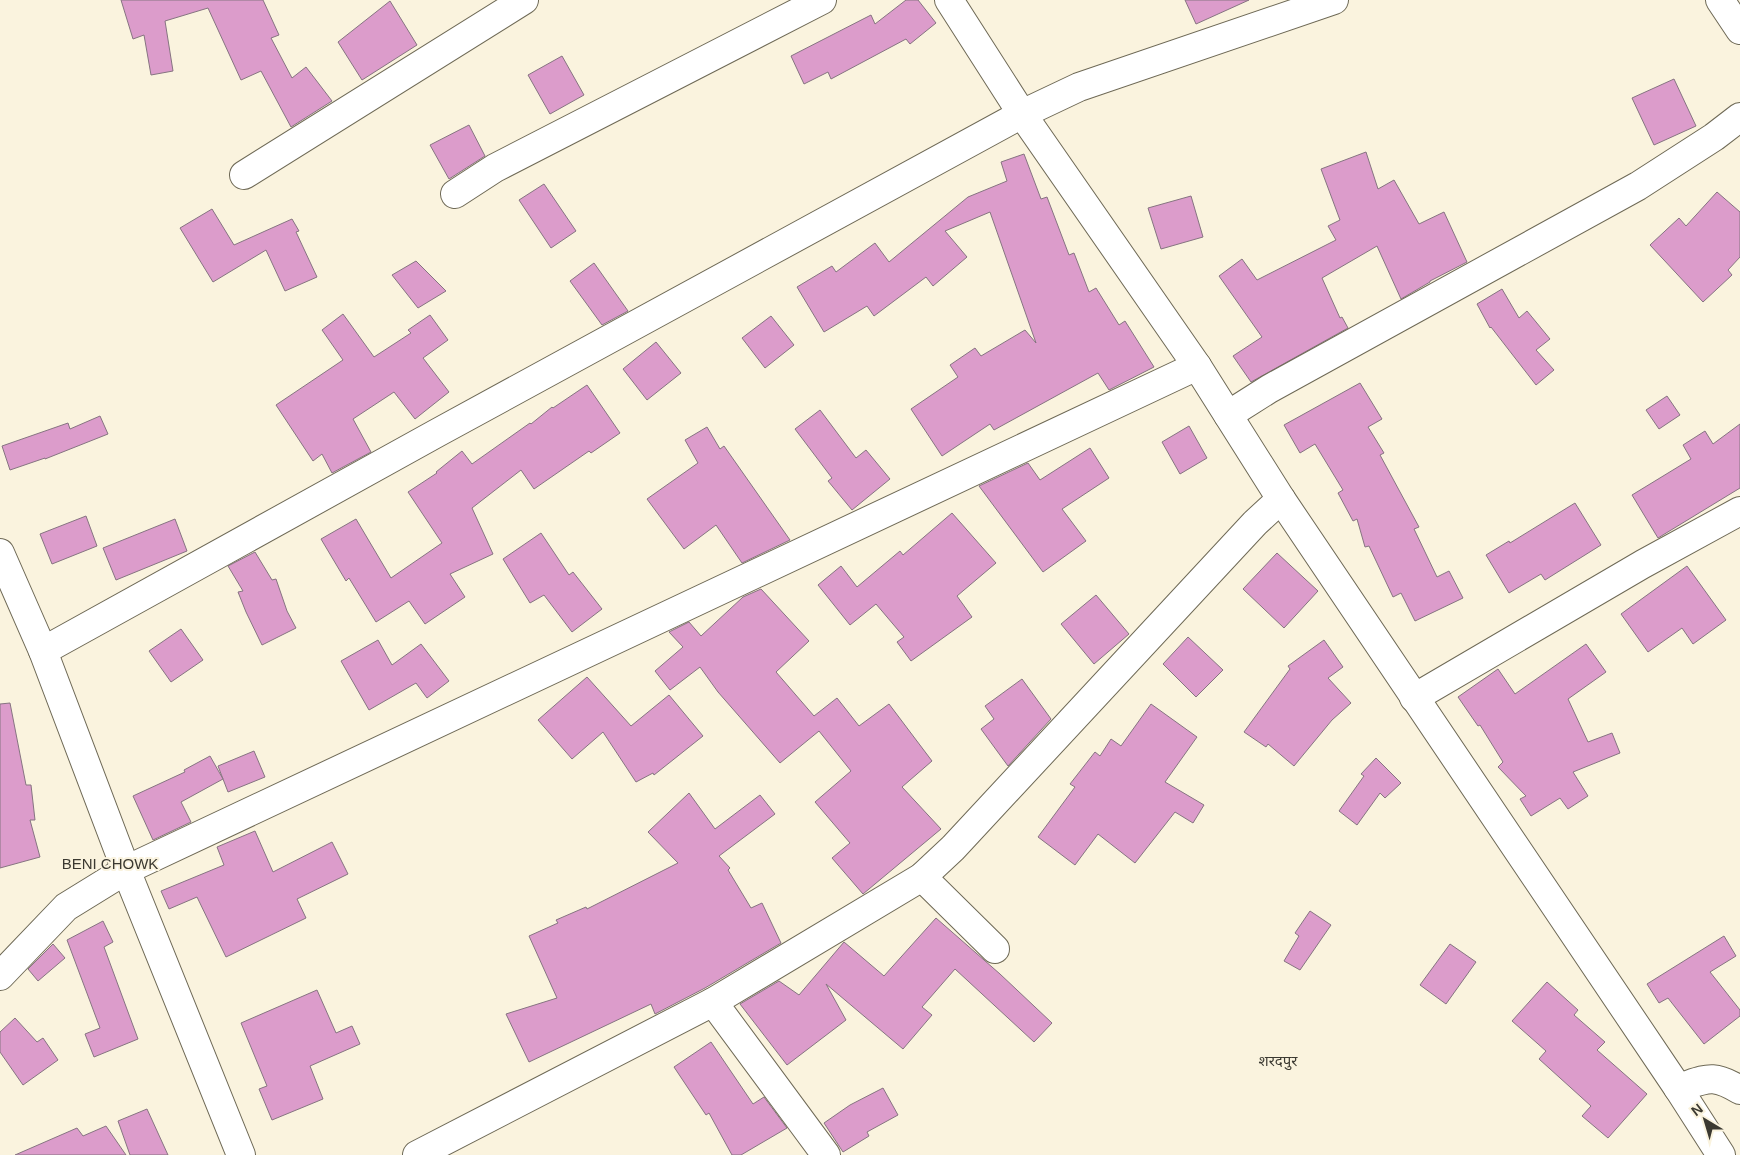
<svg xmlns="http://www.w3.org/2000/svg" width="1740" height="1155" viewBox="0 0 1740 1155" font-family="Helvetica,'Noto Sans Devanagari',sans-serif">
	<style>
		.building { fill: #dc9ccb; stroke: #867481 }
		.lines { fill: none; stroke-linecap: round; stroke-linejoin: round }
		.minor-casing { stroke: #6e6956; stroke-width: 30 }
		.minor { stroke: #fff; stroke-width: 28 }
		.labels { text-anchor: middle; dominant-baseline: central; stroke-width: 4; stroke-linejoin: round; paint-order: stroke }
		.neighbourhood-label { font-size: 15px; fill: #3b3931; stroke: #faf3de }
	</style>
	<rect width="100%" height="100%" fill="#faf3de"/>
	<g class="building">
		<path d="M 121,0 L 263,0 L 279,35 L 271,38 L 292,78 L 306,67 L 332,101 L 291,127 L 261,71 L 241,80 L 208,8 L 165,21 L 173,71 L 151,75 L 144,35 L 133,39 Z"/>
		<path d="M 906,0 L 918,0 L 936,23 L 910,44 L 906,39 L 831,79 L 828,72 L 804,84 L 791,56 L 871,15 L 875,24 Z"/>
		<path d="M 1185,0 L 1249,0 L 1196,24 Z"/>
		<path d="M 390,1 L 417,45 L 362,80 L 338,42 Z"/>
		<path d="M 562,56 L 584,95 L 550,114 L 528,75 Z"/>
		<path d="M 1674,79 L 1696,126 L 1654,145 L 1632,98 Z"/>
		<path d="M 469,125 L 485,156 L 449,179 L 430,145 Z"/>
		<path d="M 1366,152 L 1378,189 L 1394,180 L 1419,224 L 1444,212 L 1467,262 L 1430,281 L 1430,282 L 1401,299 L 1377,246 L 1322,278 L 1340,318 L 1342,317 L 1348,328 L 1251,382 L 1233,356 L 1262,337 L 1219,276 L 1242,259 L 1257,280 L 1336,240 L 1328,226 L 1340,220 L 1321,169 Z"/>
		<path d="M 1024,154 L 1041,199 L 1047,197 L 1069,255 L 1074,253 L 1089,292 L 1096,288 L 1119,325 L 1125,321 L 1154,367 L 1109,390 L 1098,373 L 994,430 L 990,424 L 942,456 L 911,409 L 958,377 L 950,365 L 975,348 L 981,356 L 1025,330 L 1036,343 L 990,212 L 945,231 L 967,257 L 933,286 L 926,277 L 874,316 L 867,306 L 824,332 L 797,287 L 832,266 L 836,272 L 875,243 L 889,262 L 968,197 L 1007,181 L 1001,162 Z"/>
		<path d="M 544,184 L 576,231 L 551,248 L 519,200 Z"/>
		<path d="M 1717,192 L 1740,212 L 1740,257 L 1728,270 L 1732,275 L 1703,302 L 1650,245 L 1679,218 L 1686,226 Z"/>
		<path d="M 1191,196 L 1203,237 L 1161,249 L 1148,208 Z"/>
		<path d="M 212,209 L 234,245 L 292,219 L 299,231 L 296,232 L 317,277 L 285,291 L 266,250 L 213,282 L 180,228 Z"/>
		<path d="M 416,261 L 446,291 L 418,308 L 392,275 Z"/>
		<path d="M 594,263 L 628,311 L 602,325 L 570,281 Z"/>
		<path d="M 1502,289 L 1519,318 L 1527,311 L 1550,339 L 1536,350 L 1554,370 L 1536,385 L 1491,327 L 1490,328 L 1477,304 Z"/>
		<path d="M 343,314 L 374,357 L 411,333 L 408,330 L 430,315 L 448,340 L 423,358 L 449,392 L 415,419 L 394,392 L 353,419 L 371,452 L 332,473 L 322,454 L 313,461 L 276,405 L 343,360 L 322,330 Z"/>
		<path d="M 771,316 L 794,345 L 765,368 L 742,338 Z"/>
		<path d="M 656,342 L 681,373 L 647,400 L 623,369 Z"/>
		<path d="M 1360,383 L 1382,419 L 1368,427 L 1384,453 L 1380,455 L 1419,527 L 1414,529 L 1437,577 L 1449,571 L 1463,598 L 1415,621 L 1401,593 L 1393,597 L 1369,546 L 1365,547 L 1357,519 L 1353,521 L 1338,493 L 1343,490 L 1315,444 L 1300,453 L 1284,425 Z"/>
		<path d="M 587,385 L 620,433 L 591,453 L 589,451 L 534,489 L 521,470 L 472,508 L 493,554 L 450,574 L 465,597 L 425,624 L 409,601 L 376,622 L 349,578 L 346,581 L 321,539 L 356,519 L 391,578 L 442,543 L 408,492 L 437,473 L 436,472 L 462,451 L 472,464 L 530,423 L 531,424 L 552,407 L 553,408 Z"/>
		<path d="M 1667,396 L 1680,415 L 1659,429 L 1646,410 Z"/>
		<path d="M 820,410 L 856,458 L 866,450 L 890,479 L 852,510 L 828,481 L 832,478 L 795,429 Z"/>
		<path d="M 100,416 L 108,434 L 45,459 L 45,458 L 10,470 L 2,446 L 68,423 L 70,429 Z"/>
		<path d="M 1740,424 L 1740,488 L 1658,538 L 1632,495 L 1691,459 L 1683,445 L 1705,431 L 1713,444 Z"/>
		<path d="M 1189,426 L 1207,458 L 1180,474 L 1162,442 Z"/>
		<path d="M 707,427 L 720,449 L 724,446 L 790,540 L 742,563 L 716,525 L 684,549 L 647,499 L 698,463 L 685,440 Z"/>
		<path d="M 1090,448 L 1109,478 L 1062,509 L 1086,541 L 1043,572 L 979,486 L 1028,463 L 1040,480 Z"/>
		<path d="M 1575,503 L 1601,545 L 1545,580 L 1541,574 L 1509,593 L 1486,555 L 1509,541 L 1510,543 Z"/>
		<path d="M 952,513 L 996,563 L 957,596 L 972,617 L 911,661 L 897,642 L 904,637 L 876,604 L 850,625 L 818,585 L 841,566 L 857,587 L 900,551 L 903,555 Z"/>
		<path d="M 86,516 L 97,546 L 52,564 L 40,534 Z"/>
		<path d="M 175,519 L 187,551 L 116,580 L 103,548 Z"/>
		<path d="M 541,533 L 569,575 L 573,572 L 602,609 L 572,632 L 544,595 L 530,603 L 503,559 Z"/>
		<path d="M 255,552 L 272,580 L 276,579 L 287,611 L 296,628 L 262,645 L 246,612 L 238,592 L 243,591 L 228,566 Z"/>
		<path d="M 1277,553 L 1318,591 L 1284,628 L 1243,589 Z"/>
		<path d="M 1687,566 L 1726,620 L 1693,644 L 1682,628 L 1648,652 L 1621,614 Z"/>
		<path d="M 761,589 L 809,641 L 776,672 L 814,716 L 837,698 L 859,726 L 889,704 L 932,761 L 902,787 L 941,829 L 863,894 L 832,858 L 850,843 L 815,802 L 851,771 L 819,731 L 780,763 L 718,692 L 700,667 L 670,690 L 655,671 L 683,647 L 669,632 L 689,622 L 701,636 L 743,597 Z"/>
		<path d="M 1096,595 L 1129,634 L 1094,664 L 1061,624 Z"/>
		<path d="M 181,629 L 203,660 L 171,682 L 149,651 Z"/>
		<path d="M 1188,637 L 1223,670 L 1196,697 L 1163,664 Z"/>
		<path d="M 378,640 L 392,665 L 421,644 L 449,681 L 427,698 L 416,683 L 369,710 L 341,661 Z"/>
		<path d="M 1324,640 L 1343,667 L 1328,678 L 1351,703 L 1332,720 L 1294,766 L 1268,744 L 1266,747 L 1244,732 L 1290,669 L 1288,666 Z"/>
		<path d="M 1586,644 L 1606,672 L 1568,699 L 1588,742 L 1612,733 L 1620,753 L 1573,772 L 1588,796 L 1568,809 L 1560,798 L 1531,816 L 1520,799 L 1526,796 L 1498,767 L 1503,762 L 1480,725 L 1478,726 L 1458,697 L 1498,669 L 1515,694 Z"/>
		<path d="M 587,677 L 631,726 L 669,695 L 703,736 L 654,775 L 653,773 L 636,782 L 603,732 L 572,759 L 538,720 Z"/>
		<path d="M 1022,679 L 1051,719 L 1008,766 L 981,729 L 994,719 L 985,706 Z"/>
		<path d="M 10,703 L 26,785 L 31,785 L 35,820 L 30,820 L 40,857 L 0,868 L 0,704 Z"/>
		<path d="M 1151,704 L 1197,737 L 1165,782 L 1204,805 L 1193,823 L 1175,812 L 1135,863 L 1098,834 L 1075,865 L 1038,837 L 1075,787 L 1070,784 L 1095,752 L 1100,756 L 1111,739 L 1121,746 Z"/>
		<path d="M 254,751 L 265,777 L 228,792 L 218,766 Z"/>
		<path d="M 210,756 L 223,779 L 181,802 L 191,822 L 153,840 L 133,796 L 185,772 L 184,770 Z"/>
		<path d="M 1376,758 L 1401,783 L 1385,798 L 1380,793 L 1357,825 L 1339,811 L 1364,776 L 1361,774 Z"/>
		<path d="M 689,793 L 715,829 L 760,795 L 775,814 L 719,856 L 730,868 L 728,870 L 751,908 L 762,903 L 781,943 L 705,988 L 655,1014 L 651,1004 L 529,1062 L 506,1014 L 557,998 L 529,936 L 558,923 L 556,920 L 586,907 L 587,909 L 678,863 L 648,832 Z"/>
		<path d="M 255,831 L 273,872 L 332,842 L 348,874 L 297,899 L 306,918 L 226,957 L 197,897 L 169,909 L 161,891 L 224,865 L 217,847 Z"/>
		<path d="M 1310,911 L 1331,925 L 1300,970 L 1284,961 L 1299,936 L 1295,933 Z"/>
		<path d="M 936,918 L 1000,974 L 1052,1023 L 1034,1042 L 955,969 L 922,1007 L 932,1015 L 903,1049 L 826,984 L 846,1020 L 787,1065 L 740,1004 L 779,981 L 799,995 L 844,942 L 884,976 Z"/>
		<path d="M 103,921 L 113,942 L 104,947 L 138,1039 L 94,1057 L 85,1034 L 100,1028 L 67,940 Z"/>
		<path d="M 1724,936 L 1736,956 L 1710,972 L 1740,1010 L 1740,1016 L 1704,1044 L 1668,998 L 1659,1003 L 1647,984 Z"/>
		<path d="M 53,944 L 65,958 L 38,981 L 28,969 Z"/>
		<path d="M 1450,944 L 1476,962 L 1446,1004 L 1420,985 Z"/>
		<path d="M 1547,982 L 1578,1010 L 1574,1015 L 1605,1042 L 1597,1050 L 1647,1094 L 1608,1138 L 1582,1116 L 1591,1106 L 1539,1059 L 1546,1051 L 1512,1021 Z"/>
		<path d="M 317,990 L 336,1033 L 352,1026 L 360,1044 L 310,1066 L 323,1099 L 272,1120 L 259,1089 L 267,1086 L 241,1023 Z"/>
		<path d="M 15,1018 L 37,1042 L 43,1038 L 58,1060 L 23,1085 L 0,1052 L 0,1032 Z"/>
		<path d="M 711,1042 L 753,1104 L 764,1097 L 787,1128 L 741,1155 L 732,1155 L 709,1113 L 706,1115 L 674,1067 Z"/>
		<path d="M 883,1088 L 898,1115 L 867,1132 L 869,1136 L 843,1152 L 824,1123 L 850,1105 Z"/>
		<path d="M 147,1109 L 168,1155 L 130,1155 L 118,1121 Z"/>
		<path d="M 106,1126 L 126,1155 L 15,1155 L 77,1128 L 83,1136 Z"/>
	</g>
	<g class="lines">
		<defs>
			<g id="minor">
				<path d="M 949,0 L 1022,114 L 1197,366 L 1281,499 L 1678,1088 L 1721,1155"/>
				<path d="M 1720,0 L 1740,30"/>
				<path d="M 244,175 L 524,0"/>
				<path d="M 455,194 L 495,168 L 822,0"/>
				<path d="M 1228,415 L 1269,389 L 1638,186 L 1714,137 L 1740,117"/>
				<path d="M 0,553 L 43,651 L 126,870 L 241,1155"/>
				<path d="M 43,651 L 437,433 L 1022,114 L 1079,87 L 1334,0"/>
				<path d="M 1414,698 L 1643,564 L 1740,511"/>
				<path d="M 922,877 L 995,949"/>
				<path d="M 0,976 L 66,907 L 126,870 L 1197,366"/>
				<path d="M 713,1002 L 826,1155"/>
				<path d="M 1678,1088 C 1707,1079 1712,1073 1740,1090"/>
				<path d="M 417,1155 L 713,1002 L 922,877 L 953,848 L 1255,523 L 1281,499"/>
			</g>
		</defs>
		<use href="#minor" class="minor-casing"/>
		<use href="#minor" class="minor"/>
	</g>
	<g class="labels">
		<g class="neighbourhood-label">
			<text x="110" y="863">BENI CHOWK</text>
			<text x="1278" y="1060">शरदपुर</text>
		</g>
	</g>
	<g transform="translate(1705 1120) rotate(322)" stroke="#faf3de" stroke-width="4" paint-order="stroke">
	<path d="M0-4L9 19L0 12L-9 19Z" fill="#3b3931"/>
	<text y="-8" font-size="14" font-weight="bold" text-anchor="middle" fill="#3b3931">N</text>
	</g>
</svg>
